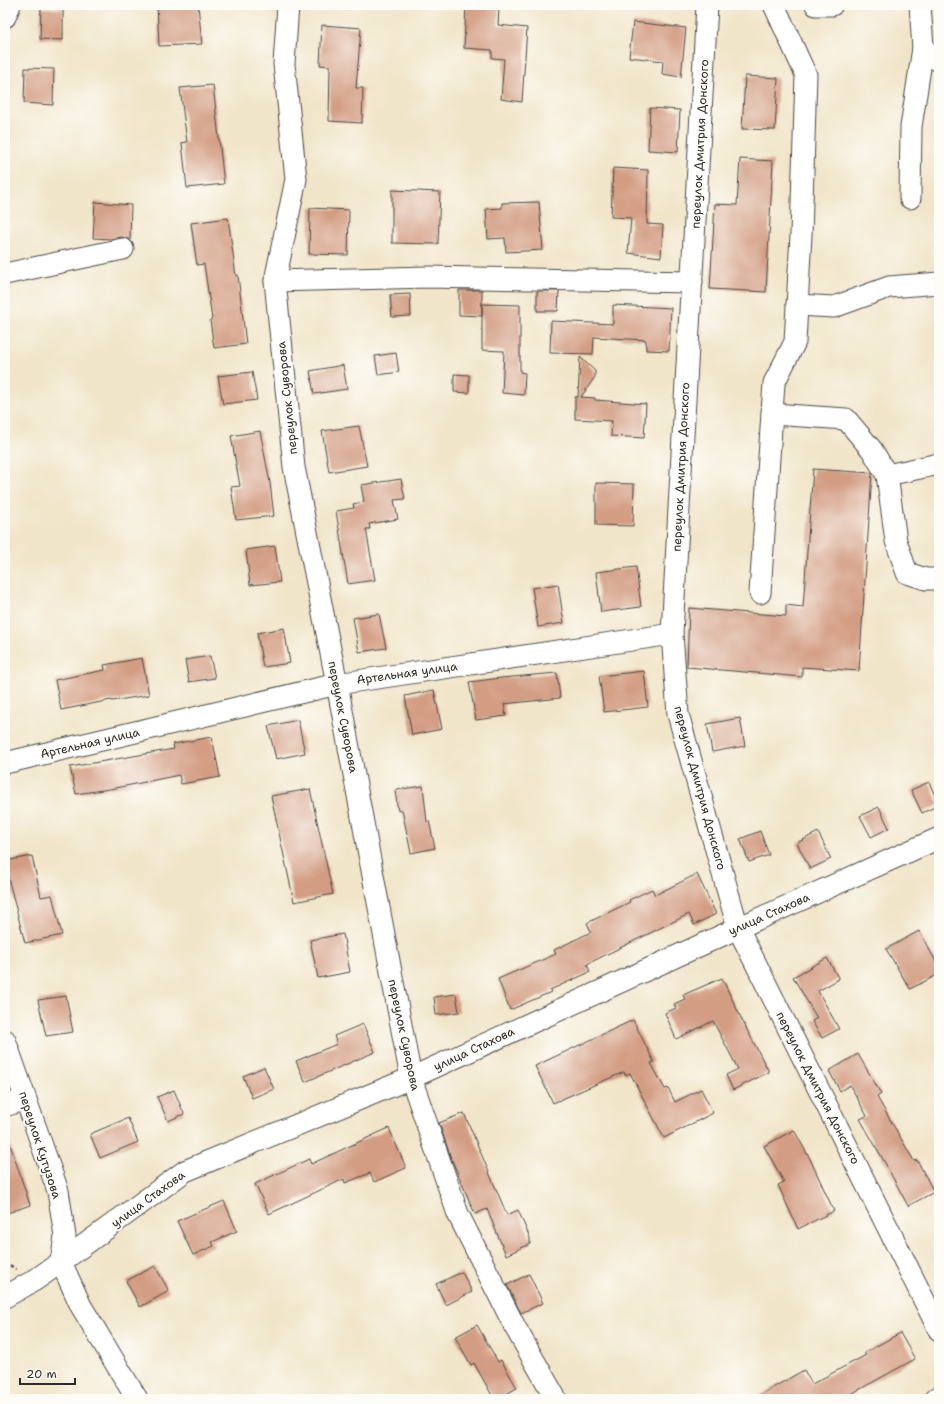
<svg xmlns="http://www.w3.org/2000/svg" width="944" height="1404" viewBox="0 0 944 1404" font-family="'Shantell Sans',sans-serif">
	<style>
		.building { fill: #d39d83 }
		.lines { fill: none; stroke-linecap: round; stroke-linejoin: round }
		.minor-casing { stroke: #494743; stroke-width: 23 }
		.path { stroke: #494743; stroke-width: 2.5; stroke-dasharray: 3 3; stroke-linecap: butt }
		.minor { stroke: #fff; stroke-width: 21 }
		.labels { text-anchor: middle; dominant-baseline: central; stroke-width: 4; stroke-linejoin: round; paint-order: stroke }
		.street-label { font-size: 12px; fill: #2b2b2b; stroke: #fdfcf7 }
	</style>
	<rect width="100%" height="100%" fill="#fdfcf7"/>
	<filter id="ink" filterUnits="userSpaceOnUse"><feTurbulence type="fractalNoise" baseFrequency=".025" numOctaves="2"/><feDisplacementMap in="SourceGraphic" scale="8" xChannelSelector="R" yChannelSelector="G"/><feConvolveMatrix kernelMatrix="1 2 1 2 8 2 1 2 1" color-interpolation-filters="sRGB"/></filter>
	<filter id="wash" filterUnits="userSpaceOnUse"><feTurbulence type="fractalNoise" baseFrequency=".012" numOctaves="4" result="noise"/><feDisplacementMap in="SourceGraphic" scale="16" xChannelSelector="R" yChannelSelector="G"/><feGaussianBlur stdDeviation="0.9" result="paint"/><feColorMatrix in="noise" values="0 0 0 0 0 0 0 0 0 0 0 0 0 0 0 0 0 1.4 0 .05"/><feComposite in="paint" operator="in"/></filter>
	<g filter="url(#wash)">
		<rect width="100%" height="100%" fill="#f1e5c9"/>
		<g id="blocks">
			<g class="building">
				<path d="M 198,5 L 202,44 L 159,46 L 157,6 Z"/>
				<path d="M 466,6 L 499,9 L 498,25 L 527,28 L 522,102 L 501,99 L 504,59 L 492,58 L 492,50 L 464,48 Z"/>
				<path d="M 41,8 L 63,9 L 63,40 L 40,39 Z"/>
				<path d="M 633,22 L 686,28 L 681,77 L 662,74 L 663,61 L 629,57 Z"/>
				<path d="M 322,25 L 361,28 L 356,88 L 363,88 L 362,123 L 329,121 L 330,66 L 320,65 Z"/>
				<path d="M 25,68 L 54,69 L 53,105 L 24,103 Z"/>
				<path d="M 745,76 L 778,78 L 775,130 L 742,129 Z"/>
				<path d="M 213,85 L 224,184 L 187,188 L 182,143 L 187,142 L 180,88 Z"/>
				<path d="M 650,108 L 680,110 L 678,152 L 648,150 Z"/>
				<path d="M 740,159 L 773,161 L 766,292 L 710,289 L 715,204 L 737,205 Z"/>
				<path d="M 613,168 L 648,170 L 647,224 L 663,225 L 661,257 L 628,253 L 631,218 L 611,217 Z"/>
				<path d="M 392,190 L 440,192 L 438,244 L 392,243 Z"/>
				<path d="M 95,202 L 131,205 L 130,240 L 126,238 L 121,237 L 110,239 L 93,238 Z"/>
				<path d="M 539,202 L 543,250 L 506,252 L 505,238 L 488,239 L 486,209 L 502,208 L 502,203 Z"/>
				<path d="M 310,208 L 349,210 L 348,255 L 309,254 Z"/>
				<path d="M 228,218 L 236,276 L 238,275 L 246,344 L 214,348 L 210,320 L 212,319 L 204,264 L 197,265 L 191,223 Z"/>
				<path d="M 459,290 L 482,290 L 482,316 L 459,315 Z"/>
				<path d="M 537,291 L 559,291 L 558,311 L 537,311 Z"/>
				<path d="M 410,294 L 411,316 L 392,317 L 390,295 Z"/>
				<path d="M 482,304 L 520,305 L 520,372 L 525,373 L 524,395 L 502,393 L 504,351 L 482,350 Z"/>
				<path d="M 613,305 L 671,308 L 669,351 L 646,350 L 646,340 L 594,337 L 593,354 L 550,353 L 551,321 L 613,324 Z"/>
				<path d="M 396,353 L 399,372 L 378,375 L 375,356 Z"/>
				<path d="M 580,357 L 595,371 L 595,377 L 581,397 L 595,398 L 595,400 L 646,404 L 644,438 L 611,436 L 612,421 L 575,419 L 575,397 L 578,397 Z"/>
				<path d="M 343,365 L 347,389 L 314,394 L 310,371 Z"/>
				<path d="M 252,372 L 257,400 L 223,404 L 218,376 Z"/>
				<path d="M 454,374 L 469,375 L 469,393 L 454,392 Z"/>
				<path d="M 359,426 L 367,466 L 329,472 L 322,431 Z"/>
				<path d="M 260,431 L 270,483 L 274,516 L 236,520 L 231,487 L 240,486 L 231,436 Z"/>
				<path d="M 813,469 L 872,473 L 859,671 L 802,667 L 802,677 L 687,667 L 689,608 L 786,616 L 786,605 L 803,607 Z"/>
				<path d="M 401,479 L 405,499 L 394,500 L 398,519 L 369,524 L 370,529 L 366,529 L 375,580 L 348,584 L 336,511 L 354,508 L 353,504 L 364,502 L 361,485 Z"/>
				<path d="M 596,483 L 634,484 L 633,526 L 596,525 Z"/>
				<path d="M 275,546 L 280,582 L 250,585 L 246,550 Z"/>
				<path d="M 636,567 L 641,607 L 601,612 L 596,572 Z"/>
				<path d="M 558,584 L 564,623 L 538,627 L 532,588 Z"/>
				<path d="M 379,614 L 386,648 L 359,652 L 353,618 Z"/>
				<path d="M 284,628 L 290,663 L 263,667 L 257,633 Z"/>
				<path d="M 210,656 L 215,678 L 189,682 L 185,660 Z"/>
				<path d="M 142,658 L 149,695 L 112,701 L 111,700 L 61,710 L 55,680 L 105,670 L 104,665 Z"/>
				<path d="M 644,671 L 648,707 L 604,712 L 599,676 Z"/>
				<path d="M 557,673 L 560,698 L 504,704 L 506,716 L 476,720 L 469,682 L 501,678 Z"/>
				<path d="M 434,690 L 442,729 L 412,735 L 405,696 Z"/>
				<path d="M 740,718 L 745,746 L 712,752 L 707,724 Z"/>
				<path d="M 298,720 L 305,753 L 276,759 L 268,726 Z"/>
				<path d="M 212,737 L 220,777 L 181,784 L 179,775 L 116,788 L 76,794 L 70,767 L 174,749 L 173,744 Z"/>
				<path d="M 929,782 L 939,805 L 922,813 L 911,790 Z"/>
				<path d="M 423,786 L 427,822 L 429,821 L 435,848 L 411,853 L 402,810 L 398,811 L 395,790 Z"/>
				<path d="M 310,789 L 333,894 L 294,902 L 271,796 Z"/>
				<path d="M 879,807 L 889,828 L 871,837 L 860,816 Z"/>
				<path d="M 760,831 L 769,855 L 749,862 L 740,839 Z"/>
				<path d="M 818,832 L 831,859 L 810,869 L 797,843 Z"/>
				<path d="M 32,856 L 41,897 L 52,895 L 62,935 L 25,943 L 5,866 L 5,861 Z"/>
				<path d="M 697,874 L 716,914 L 694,925 L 689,914 L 587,964 L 590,972 L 550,990 L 551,992 L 510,1010 L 498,979 L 556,954 L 554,950 L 591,932 L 587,923 L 630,902 L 629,900 L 652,889 L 655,895 Z"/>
				<path d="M 919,931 L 939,967 L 939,974 L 910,989 L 886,949 Z"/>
				<path d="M 343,934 L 350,972 L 318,978 L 310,940 Z"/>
				<path d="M 827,958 L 839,979 L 818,991 L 839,1029 L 822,1038 L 812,1021 L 817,1018 L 793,977 Z"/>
				<path d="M 722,978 L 742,1020 L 769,1072 L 733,1090 L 726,1075 L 738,1069 L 713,1021 L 676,1039 L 665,1013 L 676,1008 L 674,1004 L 685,999 L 683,995 Z"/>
				<path d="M 456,994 L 459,1012 L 436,1015 L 434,997 Z"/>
				<path d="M 66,996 L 73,1032 L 46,1036 L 38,1000 Z"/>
				<path d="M 633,1020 L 654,1062 L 651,1063 L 665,1089 L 668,1088 L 675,1102 L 701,1089 L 713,1113 L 664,1138 L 630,1073 L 625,1075 L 624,1072 L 553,1103 L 535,1066 Z"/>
				<path d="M 363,1024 L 375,1052 L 305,1082 L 296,1061 L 337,1044 L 334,1036 Z"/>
				<path d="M 858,1054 L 881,1094 L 877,1097 L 914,1161 L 917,1160 L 934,1192 L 908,1206 L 884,1161 L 860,1119 L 867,1116 L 850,1085 L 840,1091 L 829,1071 Z"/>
				<path d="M 264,1067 L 274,1089 L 252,1098 L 243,1076 Z"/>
				<path d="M 174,1090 L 184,1114 L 168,1121 L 157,1097 Z"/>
				<path d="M 464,1113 L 507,1215 L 518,1210 L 530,1238 L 530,1244 L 506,1255 L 487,1209 L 475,1214 L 451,1158 L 439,1123 Z"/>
				<path d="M 128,1118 L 138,1142 L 100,1158 L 90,1134 Z"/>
				<path d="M 389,1128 L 406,1168 L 374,1182 L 370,1173 L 345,1183 L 344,1179 L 269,1214 L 255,1184 L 309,1159 L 311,1164 Z"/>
				<path d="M 794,1130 L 810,1159 L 834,1211 L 798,1229 L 778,1185 L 784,1182 L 764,1146 Z"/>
				<path d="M 5,1138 L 8,1138 L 30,1205 L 5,1214 Z"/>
				<path d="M 224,1201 L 237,1231 L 212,1242 L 214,1246 L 193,1255 L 177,1221 Z"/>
				<path d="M 155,1266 L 169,1291 L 140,1307 L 126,1281 Z"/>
				<path d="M 462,1272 L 472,1292 L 446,1305 L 436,1284 Z"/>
				<path d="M 529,1274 L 543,1303 L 521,1313 L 507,1285 Z"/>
				<path d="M 477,1325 L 498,1362 L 501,1360 L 517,1388 L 497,1399 L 494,1399 L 474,1363 L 471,1365 L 455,1337 Z"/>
				<path d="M 900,1333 L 915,1359 L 842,1399 L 753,1399 L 804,1370 L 812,1384 L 866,1355 L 864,1353 Z"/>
			</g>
		</g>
	</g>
	<g filter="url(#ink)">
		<use href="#blocks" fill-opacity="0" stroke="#494743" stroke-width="1"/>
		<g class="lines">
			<defs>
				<g id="minor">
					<path d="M 288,5 L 284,64 L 296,179 L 275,281 L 294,467 L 337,684 L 411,1078 L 458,1214 L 515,1327 L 556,1399"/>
					<path d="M 707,5 L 672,634 L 678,714 L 738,928 L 939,1330"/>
					<path d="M 816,5 L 832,5"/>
					<path d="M 920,5 L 923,48 L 939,61"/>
					<path d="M 5,17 L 10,5"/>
					<path d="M 910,198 L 911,127 L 923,48"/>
					<path d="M 5,274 L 123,249"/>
					<path d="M 275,281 L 428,277 L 692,282"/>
					<path d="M 797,305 L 834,307 L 889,287 L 939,283"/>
					<path d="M 772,414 L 846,419 L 872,450 L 887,475 L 896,541 L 907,573 L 926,579 L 939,579"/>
					<path d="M 887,475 L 939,464"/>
					<path d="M 760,593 L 774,383 L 795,342 L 801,235 L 806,75 L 774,5"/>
					<path d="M 5,763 L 337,684 L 672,634"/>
					<path d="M 5,1040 L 58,1191 L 65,1236 L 61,1262 L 81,1306 L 137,1399"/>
					<path d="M 5,1106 L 25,1099"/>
					<path d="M 5,1297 L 35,1280 L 61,1262 L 185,1171 L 411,1078 L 738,928 L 939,838"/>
					<path d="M 935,1399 L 939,1397"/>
				</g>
			</defs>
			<use href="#minor" class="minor-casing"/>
			<path class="path" d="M 5,1262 L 16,1269"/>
			<use href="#minor" class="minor"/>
		</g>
	</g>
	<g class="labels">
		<g class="street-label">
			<text transform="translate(700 144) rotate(-87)">переулок Дмитрия Донского</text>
			<text transform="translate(287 398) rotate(-96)">переулок Суворова</text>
			<text transform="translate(681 467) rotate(-87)">переулок Дмитрия Донского</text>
			<text transform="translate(407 673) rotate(-8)">Артельная улица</text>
			<text transform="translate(343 717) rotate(79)">переулок Суворова</text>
			<text transform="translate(90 743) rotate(-13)">Артельная улица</text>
			<text transform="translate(700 788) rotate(75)">переулок Дмитрия Донского</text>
			<text transform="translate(769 914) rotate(-24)">улица Стахова</text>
			<text transform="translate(404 1035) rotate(78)">переулок Суворова</text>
			<text transform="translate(474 1049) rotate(-25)">улица Стахова</text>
			<text transform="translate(818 1088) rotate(63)">переулок Дмитрия Донского</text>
			<text transform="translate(40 1145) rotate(72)">переулок Кутузова</text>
			<text transform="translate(148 1199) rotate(-36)">улица Стахова</text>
		</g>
	</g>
	<rect width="944" height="1404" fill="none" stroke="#fdfcf7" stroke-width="20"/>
	<path d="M20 1378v6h55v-6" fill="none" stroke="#2b2b2b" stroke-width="2"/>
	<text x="26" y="1378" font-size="12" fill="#2b2b2b" stroke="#fdfcf7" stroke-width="3" paint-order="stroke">20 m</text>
</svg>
